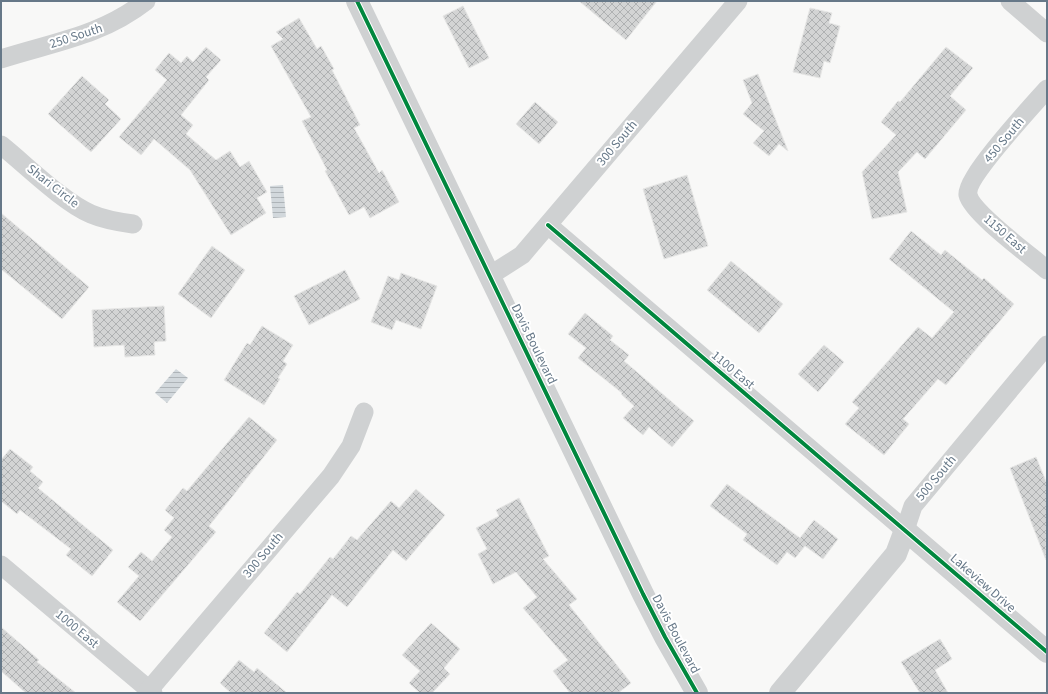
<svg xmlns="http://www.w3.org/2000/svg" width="1048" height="694" viewBox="0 0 1048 694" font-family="'Source Sans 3',sans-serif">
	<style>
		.water { fill: url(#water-rules) }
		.building { fill: url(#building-cross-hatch); stroke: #e7e7e6 }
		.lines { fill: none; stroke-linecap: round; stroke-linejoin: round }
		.minor { stroke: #cfd1d2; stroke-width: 19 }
		.tertiary { stroke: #cfd1d2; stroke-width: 22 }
		.cycleway-casing { stroke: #fff; stroke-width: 6 }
		.cycleway { stroke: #00873e; stroke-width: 4 }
		.labels { text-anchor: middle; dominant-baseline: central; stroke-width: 4; stroke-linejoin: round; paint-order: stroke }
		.street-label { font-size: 13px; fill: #667888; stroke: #fff }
	</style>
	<defs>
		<pattern id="water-rules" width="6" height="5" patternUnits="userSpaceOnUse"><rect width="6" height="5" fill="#d2d8dc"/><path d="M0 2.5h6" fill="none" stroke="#aeb4b8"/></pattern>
		<pattern id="building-cross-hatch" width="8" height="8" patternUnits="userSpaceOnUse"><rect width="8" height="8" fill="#d3d4d4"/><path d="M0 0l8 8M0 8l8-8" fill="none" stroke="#afb1b2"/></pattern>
	</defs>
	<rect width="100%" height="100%" fill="#f8f8f7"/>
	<g class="water">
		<path d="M 283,185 L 286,217 L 273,218 L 270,186 Z"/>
		<path d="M 176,369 L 188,378 L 167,403 L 155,393 Z"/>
	</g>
	<g class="building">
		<path d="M 579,1 L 657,1 L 626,40 Z"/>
		<path d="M 463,6 L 489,58 L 469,68 L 443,16 Z"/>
		<path d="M 810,8 L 832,13 L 829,23 L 840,26 L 830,63 L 824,61 L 820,78 L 793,72 Z"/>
		<path d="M 299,18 L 317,49 L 321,46 L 334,69 L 332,70 L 360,125 L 354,128 L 379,173 L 382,170 L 399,202 L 370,218 L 364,207 L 349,215 L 325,171 L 327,170 L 302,121 L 311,117 L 271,46 L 283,39 L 276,32 Z"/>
		<path d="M 206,47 L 221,60 L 206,77 L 209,80 L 181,115 L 193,125 L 186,134 L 216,160 L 230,151 L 240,167 L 249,161 L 267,192 L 257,198 L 266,213 L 231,235 L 190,170 L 154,139 L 141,155 L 119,137 L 167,80 L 155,70 L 169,53 L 181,63 L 187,56 L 193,62 Z"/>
		<path d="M 946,47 L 973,68 L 950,96 L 966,110 L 925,159 L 917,152 L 898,172 L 907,212 L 872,219 L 862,172 L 896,135 L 881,122 L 898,101 L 900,102 Z"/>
		<path d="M 758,74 L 764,90 L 788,151 L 779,144 L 769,156 L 753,143 L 764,131 L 743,114 L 752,103 L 743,80 Z"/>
		<path d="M 82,76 L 109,100 L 105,104 L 121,119 L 91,152 L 48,114 Z"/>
		<path d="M 535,102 L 558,122 L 539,144 L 516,124 Z"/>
		<path d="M 687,175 L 708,246 L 664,259 L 643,189 Z"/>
		<path d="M 1,213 L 89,287 L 62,319 L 1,269 Z"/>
		<path d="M 911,231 L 941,255 L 945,250 L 982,280 L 984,278 L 1014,304 L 946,385 L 938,379 L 903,419 L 909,424 L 884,455 L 845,424 L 859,408 L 852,402 L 918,327 L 932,338 L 954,312 L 889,259 Z"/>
		<path d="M 212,246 L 245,270 L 211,318 L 178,294 Z"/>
		<path d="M 731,261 L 783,304 L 759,333 L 707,290 Z"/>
		<path d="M 345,270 L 360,299 L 309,325 L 294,296 Z"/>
		<path d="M 401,273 L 437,286 L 421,329 L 396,320 L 392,330 L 371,322 L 388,276 L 399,280 Z"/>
		<path d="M 164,306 L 166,341 L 154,342 L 155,355 L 125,357 L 124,345 L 94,347 L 92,310 Z"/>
		<path d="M 585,313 L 613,336 L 610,340 L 629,355 L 624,361 L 694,421 L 672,447 L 649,427 L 643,435 L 623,418 L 634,406 L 621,394 L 622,393 L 578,358 L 586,348 L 568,334 Z"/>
		<path d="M 262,326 L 293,345 L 283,361 L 287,364 L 278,378 L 280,379 L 264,405 L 224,380 L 247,343 L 250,345 Z"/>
		<path d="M 824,345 L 844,362 L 818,392 L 798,374 Z"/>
		<path d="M 249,417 L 277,440 L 209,526 L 216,532 L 140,621 L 117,602 L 139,576 L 128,567 L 141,552 L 152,561 L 172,537 L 164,530 L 174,518 L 165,510 L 183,488 L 187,491 Z"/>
		<path d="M 10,449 L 33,467 L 30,471 L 43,482 L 38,488 L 113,550 L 92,576 L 66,555 L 71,549 L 20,510 L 17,514 L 1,501 L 1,460 Z"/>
		<path d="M 1036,457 L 1047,484 L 1046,560 L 1010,468 Z"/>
		<path d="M 727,484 L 800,538 L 814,520 L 838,539 L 823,559 L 805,546 L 795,558 L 787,552 L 777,565 L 743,540 L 747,534 L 710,506 Z"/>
		<path d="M 416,489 L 445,515 L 406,561 L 393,550 L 347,607 L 332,595 L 287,652 L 264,633 L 297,592 L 300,594 L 330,557 L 333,559 L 351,536 L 357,540 L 391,501 L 399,508 Z"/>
		<path d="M 519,498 L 549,556 L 543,559 L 577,599 L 569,605 L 631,683 L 618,693 L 570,693 L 553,671 L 568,660 L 523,608 L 537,597 L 516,572 L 493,584 L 478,554 L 487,549 L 476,528 L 499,516 L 496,510 Z"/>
		<path d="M 431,623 L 460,649 L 444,668 L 450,674 L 432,693 L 420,693 L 409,683 L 420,671 L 402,655 Z"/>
		<path d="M 1,627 L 39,660 L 37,662 L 76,693 L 26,693 L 1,671 Z"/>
		<path d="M 940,639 L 952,659 L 935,670 L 948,693 L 920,693 L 901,662 Z"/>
		<path d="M 239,660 L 254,672 L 257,668 L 287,693 L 231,693 L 220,683 Z"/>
	</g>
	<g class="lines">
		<g class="minor">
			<path d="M 1010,1 L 1047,33"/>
			<path d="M 1,59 C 54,42 101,36 146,1"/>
			<path d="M 1047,89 C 1033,105 965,178 968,195 C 972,213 1031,256 1047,270"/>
			<path d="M 1,145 C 26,165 63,202 91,214 C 105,220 118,222 133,224"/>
			<path d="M 548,225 L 905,530 L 913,506 L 1047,345"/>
			<path d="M 489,276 L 522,255 L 738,1"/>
			<path d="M 1,565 L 153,693"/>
			<path d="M 149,690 L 331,476 L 351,446 L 364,412"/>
		</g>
		<g class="tertiary">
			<path d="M 357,1 L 643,594 L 665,637 L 697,693"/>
			<path d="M 780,693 L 896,554 L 905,530 L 1047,652"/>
		</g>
		<defs>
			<g id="cycleway">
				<path d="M 357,1 L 643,594 L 665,637 L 697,693"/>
				<path d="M 548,225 L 1047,652"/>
			</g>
		</defs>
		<use href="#cycleway" class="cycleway-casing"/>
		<use href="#cycleway" class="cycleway"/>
	</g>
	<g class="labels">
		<g class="street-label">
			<text transform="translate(76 36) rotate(-18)">250 South</text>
			<text transform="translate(1004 140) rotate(-50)">450 South</text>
			<text transform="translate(617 143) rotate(-50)">300 South</text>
			<text transform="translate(53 186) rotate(38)">Shari Circle</text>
			<text transform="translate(1005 234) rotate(41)">1150 East</text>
			<text transform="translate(534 344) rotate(64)">Davis Boulevard</text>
			<text transform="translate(733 370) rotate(40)">1100 East</text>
			<text transform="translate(936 478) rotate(-50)">500 South</text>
			<text transform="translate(263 555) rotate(-50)">300 South</text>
			<text transform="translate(983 583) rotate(41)">Lakeview Drive</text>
			<text transform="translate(77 629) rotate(40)">1000 East</text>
			<text transform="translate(676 634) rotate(62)">Davis Boulevard</text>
		</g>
	</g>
	<rect width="1048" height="694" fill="none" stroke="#667888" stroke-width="4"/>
</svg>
